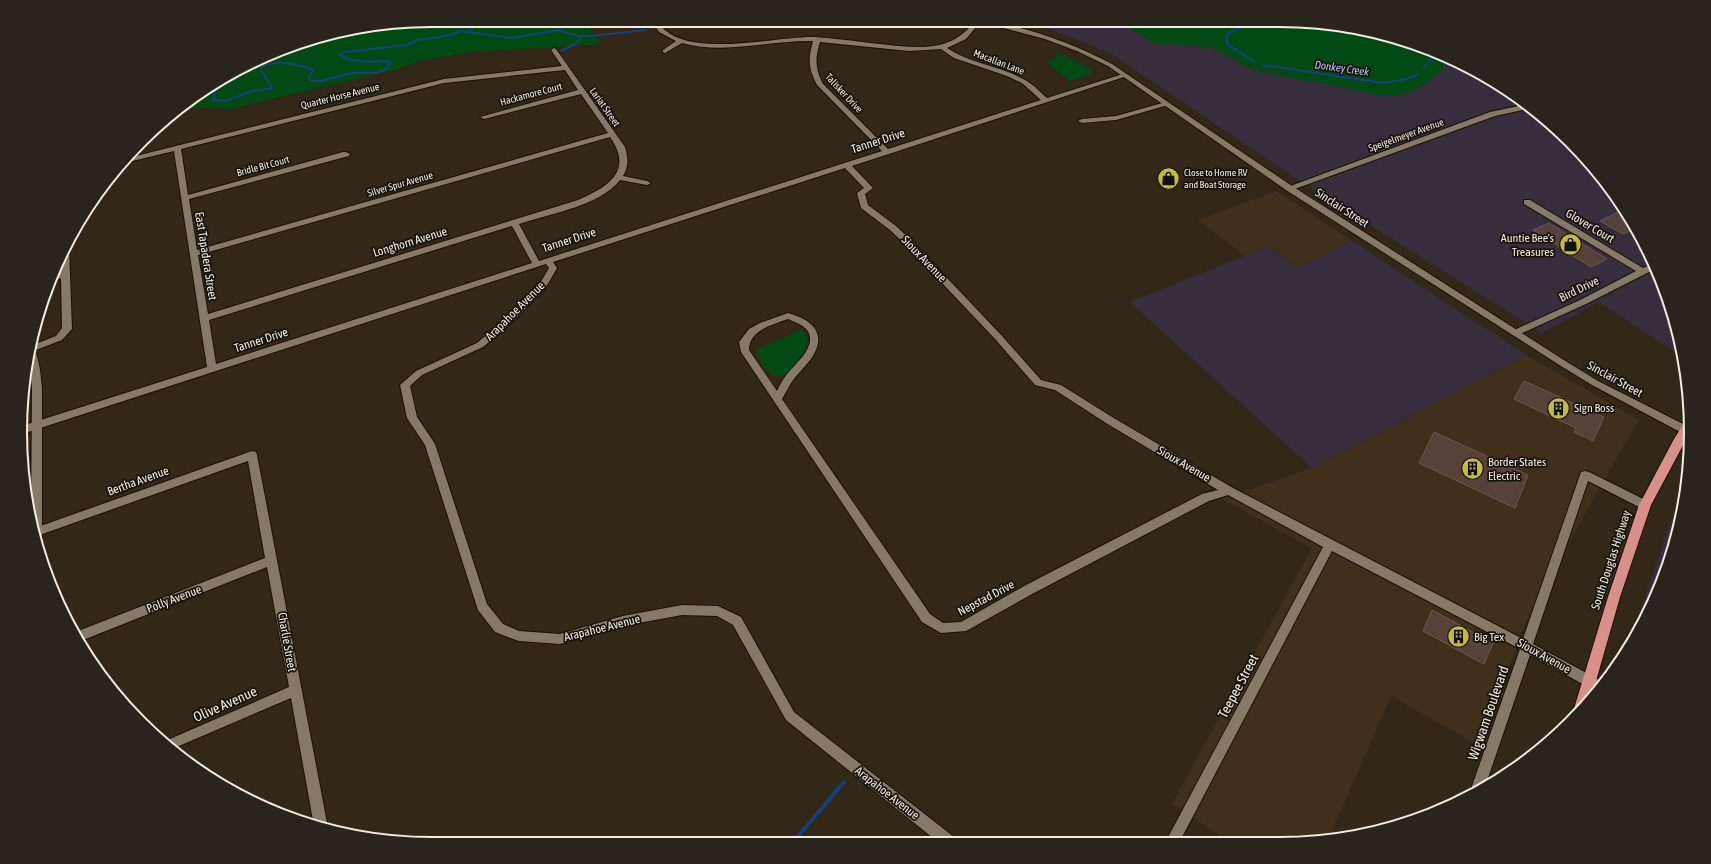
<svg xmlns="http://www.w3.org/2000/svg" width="1711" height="864" viewBox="0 0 1711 864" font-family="'Asap Condensed',sans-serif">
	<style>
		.built { fill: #40301b }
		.industrial { fill: #362d3d }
		.green { fill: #014a14 }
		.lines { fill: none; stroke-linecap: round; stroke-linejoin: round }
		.stream-far1 { stroke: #163f80; stroke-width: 2 }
		.stream { stroke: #163f80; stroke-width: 3.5 }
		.building { fill: #56413b; stroke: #6d5751 }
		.minor-casing { stroke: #1b1003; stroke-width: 2 }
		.tertiary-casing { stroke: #1b1003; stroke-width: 2 }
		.trunk-casing { stroke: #1b1003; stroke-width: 2 }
		.minor { fill: #877967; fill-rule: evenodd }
		.tertiary { fill: #877967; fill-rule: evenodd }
		.trunk { fill: #da908a; fill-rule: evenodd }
		.labels { text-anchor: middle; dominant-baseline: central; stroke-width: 3.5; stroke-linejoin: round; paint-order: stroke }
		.far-street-label { font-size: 10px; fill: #f4ede3; stroke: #17120b }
		.far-poi-label { font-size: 10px; fill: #f4ede3; stroke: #17120b; text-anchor: start }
		.far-water-label { font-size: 11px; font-style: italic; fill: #afc7ed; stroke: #17120b }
		.street-label { font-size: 12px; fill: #f4ede3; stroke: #17120b }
		.poi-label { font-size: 12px; fill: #f4ede3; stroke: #17120b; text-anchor: start }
		.near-street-label { font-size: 14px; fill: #f4ede3; stroke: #17120b }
		.rim { fill: none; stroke: #f4ede3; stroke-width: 2 }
	</style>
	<rect width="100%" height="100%" fill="#332818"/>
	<g class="built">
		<path d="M 432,20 L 436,20 L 392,30 L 389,24 Z"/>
		<path d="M 1276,191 L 1351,240 L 1299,268 L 1269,246 L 1245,256 L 1198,220 Z"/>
		<path d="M 1526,355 L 1639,420 L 1597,492 L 1522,629 L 1482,747 L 1391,696 L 1328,840 L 1229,841 L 1172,804 L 1312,548 L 1222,499 L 1312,468 Z"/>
	</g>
	<g class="industrial">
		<path d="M 1039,21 L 1119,21 L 1144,37 L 1210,47 L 1254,70 L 1443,69 L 1442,55 L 1461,62 L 1530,105 L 1589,160 L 1636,226 L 1669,299 L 1683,357 L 1599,302 L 1542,333 L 1294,177 L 1115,56 L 1091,45 L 1039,25 Z"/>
		<path d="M 1351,240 L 1526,355 L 1312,468 L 1130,302 L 1269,246 L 1299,268 Z"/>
		<path d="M 1685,490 L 1677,538 L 1649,614 L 1637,631 L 1647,591 L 1668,528 Z"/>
	</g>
	<g class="green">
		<path d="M 436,20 L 584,20 L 601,44 L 471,52 L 419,61 L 398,69 L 225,110 L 224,107 L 194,108 L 171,115 C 213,75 296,38 352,28 C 364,26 376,25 389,24 L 392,30 Z"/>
		<path d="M 1119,21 L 1306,21 L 1385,34 L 1442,55 L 1443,69 L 1422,86 L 1404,94 L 1383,96 L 1254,70 L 1210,47 L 1154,43 Z"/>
		<path d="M 1057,52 L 1093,70 L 1092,74 L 1070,81 L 1046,62 L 1056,59 L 1054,53 Z"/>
		<path d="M 799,331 L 804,332 L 808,340 C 803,356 797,365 785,376 L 773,376 L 764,367 L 755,350 Z"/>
	</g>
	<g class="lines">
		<g class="stream-far1">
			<path d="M 465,20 L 472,32"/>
			<path d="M 668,25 L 689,20"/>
			<path d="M 561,51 L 577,43 L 581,36"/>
			<path d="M 1253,61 L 1227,44 L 1227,34 C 1238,28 1251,22 1264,22 C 1274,22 1283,24 1293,21"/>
			<path d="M 1263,65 L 1383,83 L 1407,79 L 1418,74"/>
			<path d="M 1424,68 L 1432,57 L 1429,51"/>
			<path d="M 218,80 L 213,100 L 225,101 L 252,91 L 272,88 L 260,68 C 274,58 298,64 313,70 L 309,77 L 311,81 L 321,81 L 351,73 L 376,73 L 386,69 L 390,63 L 388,61 C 372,61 354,64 340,55 L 345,52 L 406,45 L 418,40 L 446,36 L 461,31 L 512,38 L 559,30 L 579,36 L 590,36 L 646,30"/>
		</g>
		<path class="stream" d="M 793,842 L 844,782"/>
	</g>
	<g class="building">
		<path d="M 1618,212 L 1621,214 L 1624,212 L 1628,215 L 1637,228 L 1623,234 L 1600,221 Z"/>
		<path d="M 1549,223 L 1607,259 L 1591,267 L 1533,230 Z"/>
		<path d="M 1524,381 L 1604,417 L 1593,441 L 1574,432 L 1576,428 L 1514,399 Z"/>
		<path d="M 1434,432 L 1528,475 L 1515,508 L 1419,463 Z"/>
		<path d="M 1432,610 L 1493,643 L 1484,664 L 1423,631 Z"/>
	</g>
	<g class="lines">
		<defs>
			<g id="minor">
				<path d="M 651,20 L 657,20 C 679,62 775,36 814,37 C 850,39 886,47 923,47 C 946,46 961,39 975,21 L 981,21 L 966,39 L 947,48 C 971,64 1001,66 1025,80 C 1033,84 1040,92 1047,98 L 1123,74 L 1127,74 L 1127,76 L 852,166 L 873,188 L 865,194 L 868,205 L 896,226 L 913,242 L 1002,336 L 1041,380 L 1061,385 L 1112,417 L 1233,488 L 1523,639 L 1581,472 L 1585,471 L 1589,472 L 1649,502 L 1650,505 L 1649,508 L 1645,509 L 1641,508 L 1588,481 L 1533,644 L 1603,682 L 1597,692 L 1530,655 L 1486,784 L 1473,792 L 1471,789 L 1520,649 L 1332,551 L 1180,841 L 1166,841 L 1323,547 L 1228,495 L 1209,501 L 1034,593 L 966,631 L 941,633 L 922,622 L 741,352 L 739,342 L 749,329 L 760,323 L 788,313 C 813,320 828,334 811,359 C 805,367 797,374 791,383 C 788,388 785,394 782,399 L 930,614 L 943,623 L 961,622 L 1026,585 L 1202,494 L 1218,490 L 1106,423 L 1055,390 L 1035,385 L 996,340 L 907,246 L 890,230 L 861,208 L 857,193 L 864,188 L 845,168 L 553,262 L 557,268 L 545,289 L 509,325 L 483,347 L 422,375 L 410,386 L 417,417 L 435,444 L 487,604 L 503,624 L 519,631 L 560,634 L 623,616 L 682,605 L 718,606 L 741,617 L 794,712 L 954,837 L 956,842 L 938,842 L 786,720 L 733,625 L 717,616 L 682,615 L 623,626 L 560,644 L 519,641 L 495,632 L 478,610 L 425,445 L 407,418 L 400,385 L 416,371 L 477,343 L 503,321 L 539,285 L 549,268 L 546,264 L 22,434 L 22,426 L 207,367 L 174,151 L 120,164 L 124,159 L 444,79 L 562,66 L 551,50 L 554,48 L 556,49 L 625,147 C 628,158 629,166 623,176 L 647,181 L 651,183 L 647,185 L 620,180 C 600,206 549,214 519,224 L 539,261 L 882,151 L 817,85 C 808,67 808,60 813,41 C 769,40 726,55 682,43 L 665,53 L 663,52 L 663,50 L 676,41 L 659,32 ZM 820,42 L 909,51 L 941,49 L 954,58 L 1007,76 L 1022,83 L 1041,100 L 888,149 L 823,84 C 815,68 815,58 820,42 ZM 565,70 L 578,90 L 480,117 L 484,119 L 581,94 L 608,133 L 197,250 L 189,199 L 349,156 L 350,154 L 346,152 L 343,152 L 188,195 L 181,149 L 444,83 ZM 610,137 C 634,171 608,187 578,200 L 208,314 L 198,255 ZM 512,226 L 532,263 L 216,364 L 209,320 ZM 788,319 C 794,322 802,324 807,330 C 819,347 793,365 785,377 C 781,382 779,387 777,391 L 749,350 C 749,330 772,325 788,319 Z"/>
				<path d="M 1166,102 L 1170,104 L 1168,105 L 1116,120 L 1082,123 L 1078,121 L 1082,119 L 1116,116 Z"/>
				<path d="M 1528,104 L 1532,108 L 1495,116 L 1292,190 L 1289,190 L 1285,188 L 1490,112 Z"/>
				<path d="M 1524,200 L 1530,200 L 1643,268 L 1653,264 L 1655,269 L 1586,304 L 1518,335 L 1512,335 L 1510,333 L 1512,331 L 1580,300 L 1636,271 L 1524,204 Z"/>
				<path d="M 66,245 L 69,247 L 72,329 L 62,340 L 28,353 L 30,346 L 56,336 L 62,328 L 61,278 L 49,283 L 51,276 L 61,271 L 61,255 Z"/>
				<path d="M 252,451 L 256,452 L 257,455 L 328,828 L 327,830 L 314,826 L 291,698 L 172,749 L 163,742 L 289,687 L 267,567 L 78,642 L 73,633 L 265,558 L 248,461 L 34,537 L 32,529 Z"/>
			</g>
			<g id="tertiary">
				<path d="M 977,21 C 987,19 997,22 1007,25 C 1044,33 1079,47 1112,64 L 1292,186 L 1567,362 L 1598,381 L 1689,427 L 1689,433 L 1682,433 L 1592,385 L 1561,366 L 1286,190 L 1108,66 L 1077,51 L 1045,39 Z"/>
				<path d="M 30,346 C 39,350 41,377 42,387 L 42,544 L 38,548 L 31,522 L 32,387 C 31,373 26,359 30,346 Z"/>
			</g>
			<path id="trunk" d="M 1689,421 L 1689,434 L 1651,505 L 1620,597 L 1590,702 L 1575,716 L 1573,712 L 1608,597 L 1639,505 L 1674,439 L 1685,422 Z"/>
		</defs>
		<use href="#minor" class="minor-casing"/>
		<use href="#tertiary" class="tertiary-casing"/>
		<use href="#trunk" class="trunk-casing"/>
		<use href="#minor" class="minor"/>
		<use href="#tertiary" class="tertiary"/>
		<use href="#trunk" class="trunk"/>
	</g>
	<defs>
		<symbol id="shop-disc" viewBox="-11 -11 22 22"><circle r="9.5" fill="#c6bc3c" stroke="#17120b"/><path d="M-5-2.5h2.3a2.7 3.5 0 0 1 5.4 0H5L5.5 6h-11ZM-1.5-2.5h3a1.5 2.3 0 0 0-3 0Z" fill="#111"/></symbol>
		<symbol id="building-disc" viewBox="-11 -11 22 22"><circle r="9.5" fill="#c6bc3c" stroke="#17120b"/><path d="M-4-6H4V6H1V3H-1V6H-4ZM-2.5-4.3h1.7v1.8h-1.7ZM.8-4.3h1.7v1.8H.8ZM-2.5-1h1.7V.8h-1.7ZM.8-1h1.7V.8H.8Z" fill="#111"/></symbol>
	</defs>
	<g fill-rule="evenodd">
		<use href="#shop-disc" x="1156" y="166" width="25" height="25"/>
		<use href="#shop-disc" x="1558" y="232" width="25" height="25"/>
		<use href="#building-disc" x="1546" y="396" width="25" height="25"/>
		<use href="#building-disc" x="1460" y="456" width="25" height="25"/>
		<use href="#building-disc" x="1446" y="624" width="25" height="25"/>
	</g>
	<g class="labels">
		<g class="far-street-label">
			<text transform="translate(999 62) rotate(21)">Macallan Lane</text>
			<text transform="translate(844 93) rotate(47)">Talisker Drive</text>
			<text transform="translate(531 94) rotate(-15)">Hackamore Court</text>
			<text transform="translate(340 96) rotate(-14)">Quarter Horse Avenue</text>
			<text transform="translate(605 107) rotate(55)">Lariat Street</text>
			<text transform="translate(1406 135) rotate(-20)">Speigelmeyer Avenue</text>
			<text transform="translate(263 166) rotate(-15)">Bridle Bit Court</text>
			<text transform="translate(400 184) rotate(-16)">Silver Spur Avenue</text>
		</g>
		<g class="far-poi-label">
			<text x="1184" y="172">Close to Home RV<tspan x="1184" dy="12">and Boat Storage</tspan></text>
		</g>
		<g class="far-water-label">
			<text transform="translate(1342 68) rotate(8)">Donkey Creek</text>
		</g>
		<g class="street-label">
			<text transform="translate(878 141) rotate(-18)">Tanner Drive</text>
			<text transform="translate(1342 208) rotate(33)">Sinclair Street</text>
			<text transform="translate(1590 226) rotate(31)">Glover Court</text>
			<text transform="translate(569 240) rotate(-18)">Tanner Drive</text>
			<text transform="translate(410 242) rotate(-17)">Longhorn Avenue</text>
			<text transform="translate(206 256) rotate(81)">East Tapadera Street</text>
			<text transform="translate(924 259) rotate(46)">Sioux Avenue</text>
			<text transform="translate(1579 289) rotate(-26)">Bird Drive</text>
			<text transform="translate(515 311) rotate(-45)">Arapahoe Avenue</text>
			<text transform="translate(261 340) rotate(-18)">Tanner Drive</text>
			<text transform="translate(1615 379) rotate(29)">Sinclair Street</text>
			<text transform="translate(1184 464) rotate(30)">Sioux Avenue</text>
			<text transform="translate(138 481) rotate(-20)">Bertha Avenue</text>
			<text transform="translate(1611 560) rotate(-72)">South Douglas Highway</text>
			<text transform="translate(986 598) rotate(-28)">Nepstad Drive</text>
			<text transform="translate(174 599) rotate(-21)">Polly Avenue</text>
			<text transform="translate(602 628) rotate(-14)">Arapahoe Avenue</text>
			<text transform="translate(287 642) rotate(80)">Charlie Street</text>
			<text transform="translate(1544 656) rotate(29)">Sioux Avenue</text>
			<text transform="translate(887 793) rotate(38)">Arapahoe Avenue</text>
		</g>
		<g class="poi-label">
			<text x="1554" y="238" text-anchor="end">Auntie Bee's<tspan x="1554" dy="14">Treasures</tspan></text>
			<text x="1574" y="408">Sign Boss</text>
			<text x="1488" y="462">Border States<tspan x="1488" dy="14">Electric</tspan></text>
			<text x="1474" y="637">Big Tex</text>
		</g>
		<g class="near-street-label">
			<text transform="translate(1238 686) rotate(-62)">Teepee Street</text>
			<text transform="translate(225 704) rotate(-24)">Olive Avenue</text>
			<text transform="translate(1488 713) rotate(-71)">Wigwam Boulevard</text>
		</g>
	</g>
	<path d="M0 0H1711V864H0ZM432 27H1279A405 405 0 0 1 1684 432V432A405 405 0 0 1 1279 837H432A405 405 0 0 1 27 432V432A405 405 0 0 1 432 27Z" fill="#29241c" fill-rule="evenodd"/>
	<path class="rim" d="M432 27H1279A405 405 0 0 1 1684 432V432A405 405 0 0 1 1279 837H432A405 405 0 0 1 27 432V432A405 405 0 0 1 432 27Z"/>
</svg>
